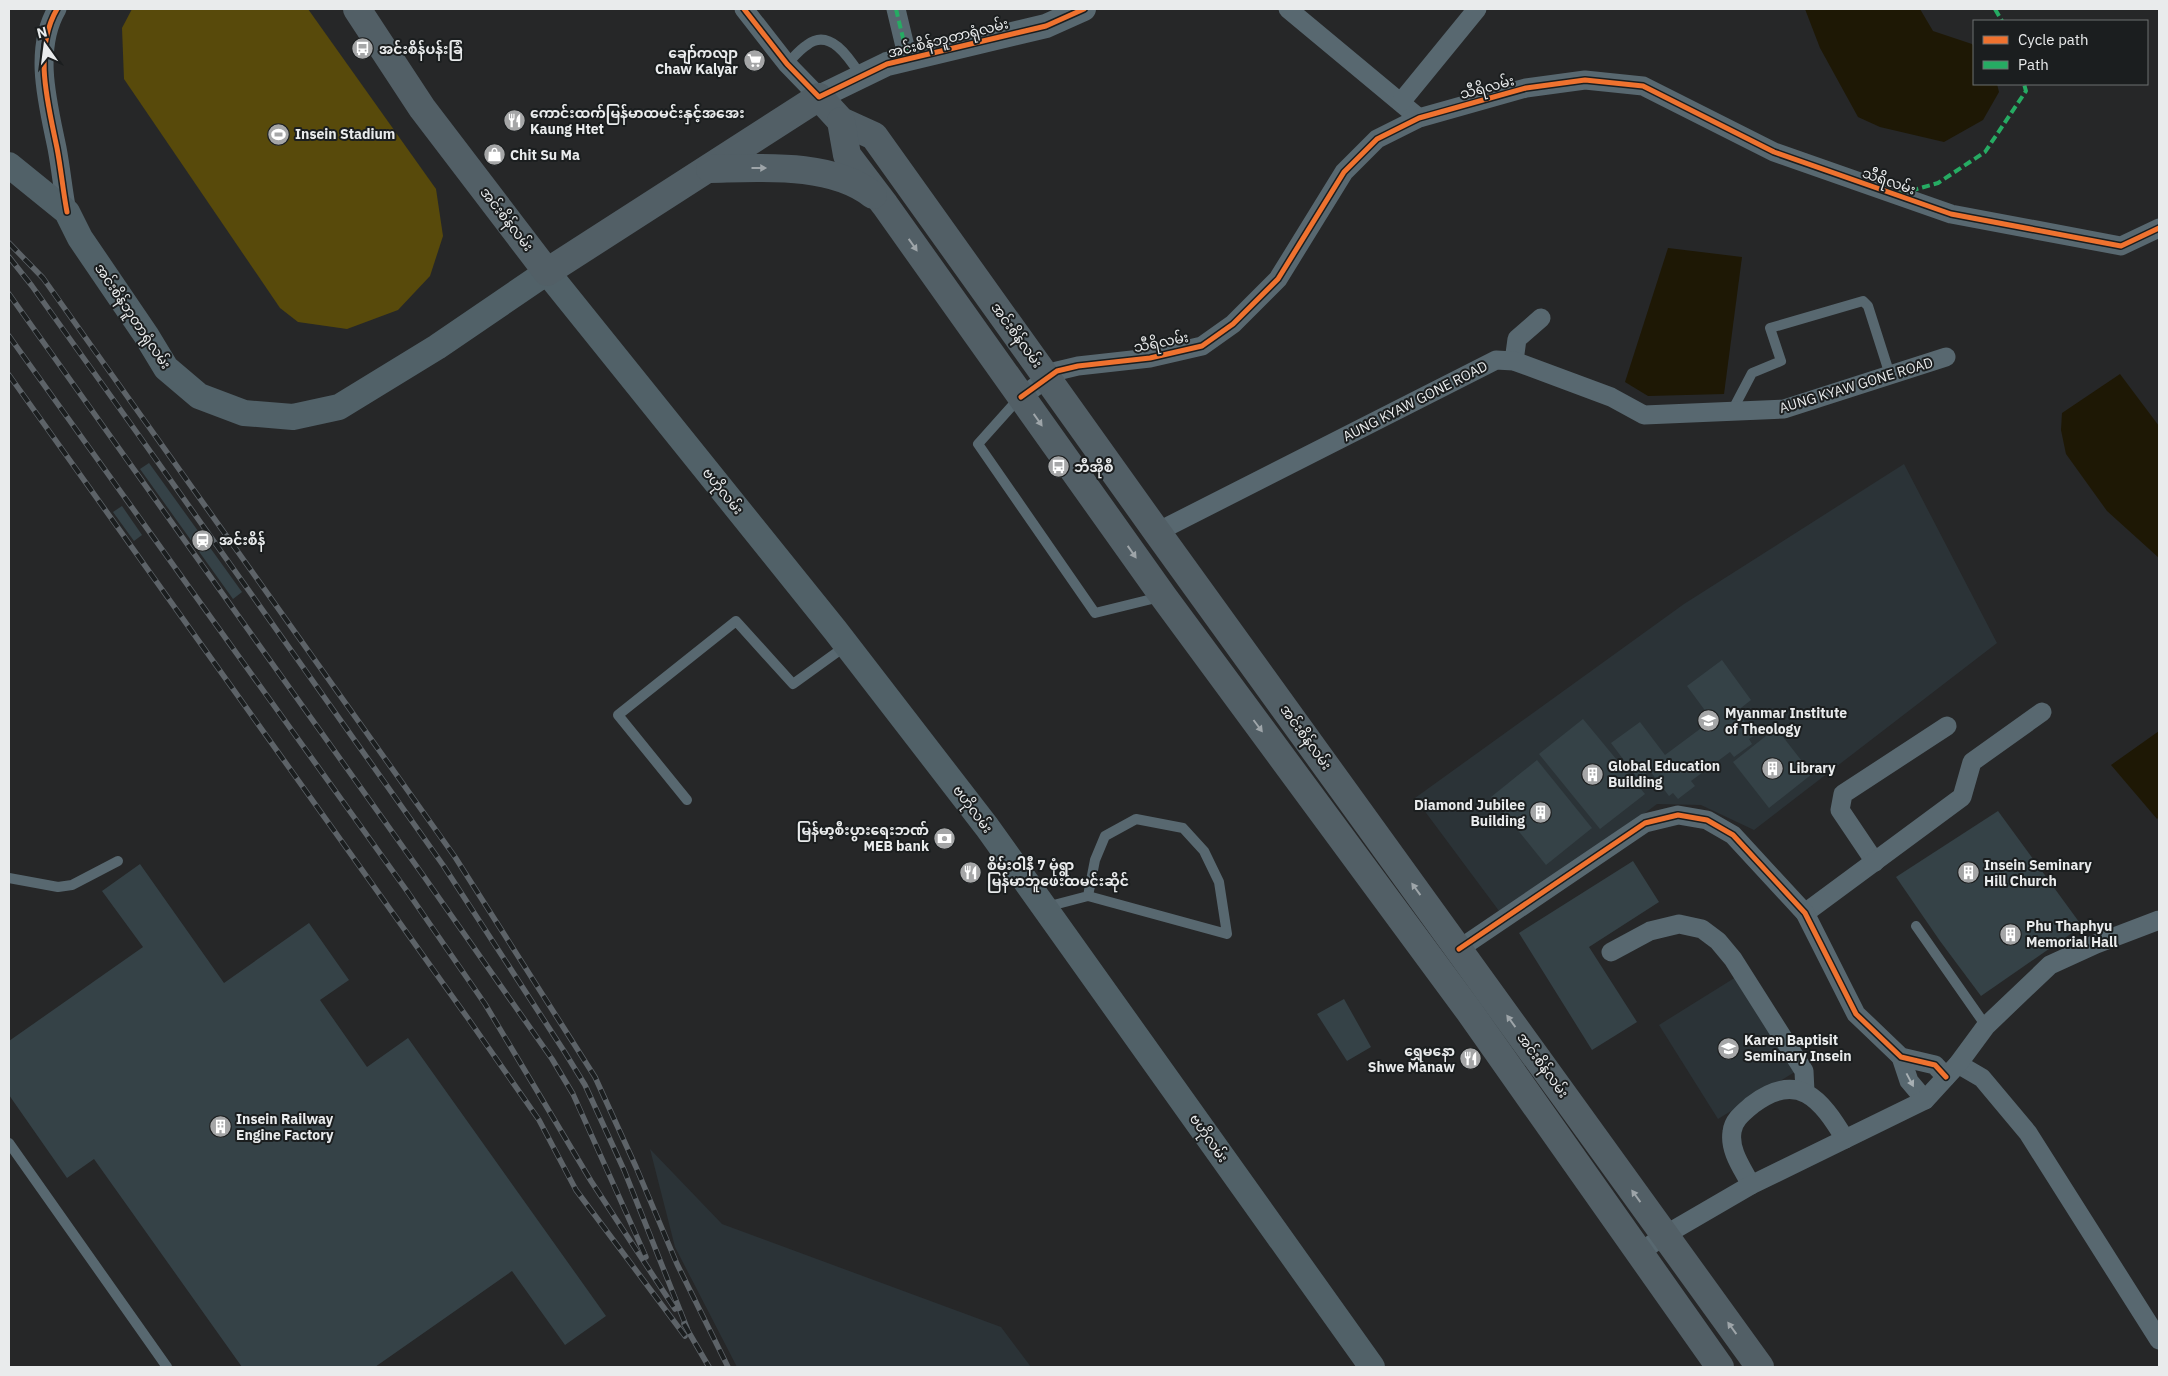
<svg xmlns="http://www.w3.org/2000/svg" width="2168" height="1376" viewBox="0 0 2168 1376" font-family="'IBM Plex Sans','Noto Sans Myanmar',sans-serif">
	<style>
		.built { fill: #2b3337 }
		.green { fill: #584a0b }
		.water { fill: #1e1805 }
		.building { fill: #354247 }
		.lines { fill: none; stroke-linecap: round; stroke-linejoin: round }
		.service { stroke: #586870; stroke-width: 10 }
		.minor { stroke: #586870; stroke-width: 19 }
		.tertiary { stroke: #586870; stroke-width: 24 }
		.secondary { stroke: #516168; stroke-width: 26 }
		.primary { stroke: #525f66; stroke-width: 28 }
		.rail-casing { stroke: #5d6368; stroke-width: 5.5 }
		.rail { stroke: #1b1e1f; stroke-width: 4; stroke-dasharray: 11; stroke-linecap: butt }
		.quiet { stroke: #26ab63; stroke-width: 4; stroke-dasharray: 8 4; stroke-linecap: butt }
		.cycleway-casing { stroke: #1b1e1f; stroke-width: 8 }
		.cycleway { stroke: #ef722f; stroke-width: 5 }
		.oneway { fill: #9ea5a9 }
		.oneway2 { fill: #a8b0b4 }
		.labels { text-anchor: middle; dominant-baseline: central; stroke-width: 4; stroke-linejoin: round; paint-order: stroke }
		.street-label { font-size: 14px; fill: #e9ebec; stroke: #1b1e1f }
		.poi-label { font-size: 14px; font-weight: bold; fill: #e9ebec; stroke: #1b1e1f; text-anchor: start }
	</style>
	<rect width="100%" height="100%" fill="#262728"/>
	<g class="built">
		<path d="M 1904,464 L 1997,643 L 1754,830 L 1701,805 L 1657,804 L 1505,919 L 1415,798 L 1684,604 Z"/>
		<path d="M 1736,977 L 1798,1070 L 1718,1119 L 1659,1025 Z"/>
		<path d="M 650,1149 L 722,1224 L 1001,1327 L 1031,1367 L 737,1367 L 675,1247 Z"/>
	</g>
	<path class="green" d="M 132,9 L 308,9 L 436,189 L 443,236 L 430,276 L 398,310 L 347,329 L 298,322 L 280,308 L 124,79 L 122,28 Z"/>
	<g class="water">
		<path d="M 1805,9 L 1920,9 L 1933,31 L 1972,44 L 1974,47 L 1974,84 L 1997,84 L 1999,92 L 1983,120 L 1944,142 L 1880,127 L 1858,117 L 1820,48 Z"/>
		<path d="M 1668,248 L 1742,257 L 1724,394 L 1648,396 L 1625,382 Z"/>
		<path d="M 2120,374 L 2159,426 L 2159,558 L 2107,511 L 2066,454 L 2061,430 L 2062,413 Z"/>
		<path d="M 2159,731 L 2159,817 L 2157,819 L 2111,765 Z"/>
	</g>
	<g class="building">
		<path d="M 149,463 L 242,592 L 233,599 L 140,469 Z"/>
		<path d="M 122,506 L 142,535 L 134,541 L 113,512 Z"/>
		<path d="M 1722,660 L 1751,700 L 1737,711 L 1755,735 L 1749,739 L 1752,744 L 1734,757 L 1730,752 L 1691,781 L 1695,786 L 1678,799 L 1673,793 L 1669,796 L 1650,771 L 1638,779 L 1611,743 L 1640,722 L 1665,755 L 1712,720 L 1687,686 Z"/>
		<path d="M 1583,719 L 1645,794 L 1600,829 L 1539,754 Z"/>
		<path d="M 1776,728 L 1812,774 L 1769,808 L 1733,762 Z"/>
		<path d="M 1537,760 L 1592,828 L 1546,865 L 1491,797 Z"/>
		<path d="M 1998,811 L 2082,926 L 1981,996 L 1940,941 L 1896,877 Z"/>
		<path d="M 1633,861 L 1659,902 L 1589,947 L 1637,1022 L 1592,1050 L 1519,933 Z"/>
		<path d="M 140,864 L 224,983 L 309,923 L 349,980 L 320,1000 L 367,1067 L 408,1038 L 606,1316 L 565,1345 L 512,1271 L 375,1367 L 242,1367 L 94,1159 L 67,1178 L 9,1095 L 9,1041 L 143,947 L 102,891 Z"/>
		<path d="M 1344,999 L 1371,1047 L 1347,1061 L 1317,1014 Z"/>
	</g>
	<g class="lines">
		<g class="service">
			<path d="M 787,64 C 793,58 799,50 807,45 C 830,27 850,59 861,76"/>
			<path d="M 1020,397 L 978,444 L 1095,613 L 1160,597"/>
			<path d="M 1731,413 L 1752,373 L 1781,361 L 1770,328 L 1863,301 L 1868,306 L 1890,375"/>
			<path d="M 687,800 L 618,715 L 736,621 L 793,684 L 847,645"/>
			<path d="M 9,878 L 58,887 L 72,885 L 118,861"/>
			<path d="M 1046,907 L 1088,896 L 1227,934 L 1219,882 L 1204,851 L 1183,828 L 1136,819 L 1105,836 L 1095,860 L 1088,896"/>
			<path d="M 1916,926 L 1986,1026"/>
			<path d="M 9,1143 L 167,1367"/>
		</g>
		<g class="minor">
			<path d="M 57,9 C 33,50 48,104 57,148 C 61,169 63,191 67,212"/>
			<path d="M 744,9 L 787,64 L 819,97"/>
			<path d="M 896,9 L 908,59"/>
			<path d="M 1288,9 L 1419,118"/>
			<path d="M 1401,102 L 1477,9"/>
			<path d="M 1514,361 L 1517,339 L 1541,318"/>
			<path d="M 1021,397 L 1057,371 L 1078,366 L 1150,358 L 1202,346 L 1233,324 L 1278,279 L 1344,172 L 1377,139 L 1419,118 L 1526,88 L 1585,80 L 1643,86 L 1774,152 L 1951,214 L 2121,246 L 2159,228"/>
			<path d="M 1157,532 L 1496,360 L 1514,361 L 1611,397 L 1644,415 L 1784,409 L 1946,357"/>
			<path d="M 1875,862 L 1840,810 L 1843,794 L 1947,726"/>
			<path d="M 1805,913 L 1962,797 L 1972,762 L 2042,712"/>
			<path d="M 1459,949 L 1645,823 L 1678,815 L 1707,820 L 1733,835 L 1805,913 L 1856,1014 L 1901,1057 L 1935,1065 L 1946,1077"/>
			<path d="M 1611,952 L 1650,931 L 1679,924 L 1702,929 L 1718,941 L 1733,959 L 1804,1071 L 1805,1092"/>
			<path d="M 1901,1057 L 1909,1081 L 1925,1100"/>
			<path d="M 1958,1064 L 1982,1078 L 2028,1133 L 2159,1340"/>
			<path d="M 1751,1185 C 1743,1169 1729,1151 1732,1132 C 1733,1120 1744,1112 1752,1105 C 1798,1070 1821,1099 1845,1139"/>
			<path d="M 1639,1253 L 1665,1235 L 1751,1185 L 1925,1100 L 1958,1064 L 1986,1026 L 2050,965 L 2096,944 L 2159,920"/>
		</g>
		<path class="tertiary" d="M 819,97 L 887,64 L 1046,26 L 1084,9"/>
		<path class="secondary" d="M 9,165 L 67,212 L 80,238 L 146,335 L 166,368 L 199,396 L 244,413 L 293,417 L 339,407 L 437,347 L 547,272 L 835,630 L 987,827 L 1372,1367"/>
		<g class="primary">
			<path d="M 357,9 L 422,108 L 547,272 L 819,97 L 841,121 L 874,136 L 1157,532 L 1760,1367"/>
			<path d="M 841,121 L 847,155 L 885,205 L 1163,596 L 1469,1011 L 1720,1367"/>
			<path d="M 710,169 C 761,168 831,162 873,195"/>
		</g>
		<defs>
			<g id="rail">
				<path d="M 9,243 L 43,278 L 455,857 L 595,1077 L 636,1167 L 677,1264 L 728,1367"/>
				<path d="M 9,257 L 32,286 L 140,437 L 443,865 L 564,1051 L 585,1085 L 624,1170 L 687,1328"/>
				<path d="M 9,294 L 425,878 L 552,1059 L 573,1094 L 646,1257"/>
				<path d="M 9,336 L 407,891 L 485,1004 L 591,1181 L 675,1309"/>
				<path d="M 9,375 L 467,1017 L 539,1120 L 576,1190 L 685,1336"/>
				<path d="M 684,1324 L 709,1367"/>
			</g>
		</defs>
		<use href="#rail" class="rail-casing"/>
		<use href="#rail" class="rail"/>
		<g class="quiet">
			<path d="M 896,9 L 908,59"/>
			<path d="M 1995,9 L 2002,21"/>
			<path d="M 1899,194 L 1938,183 L 1985,152 L 2026,91 L 2024,84"/>
		</g>
		<defs>
			<g id="cycleway">
				<path d="M 57,9 C 33,50 48,104 57,148 C 61,169 63,191 67,212"/>
				<path d="M 744,9 L 787,64 L 819,97 L 887,64 L 1046,26 L 1084,9"/>
				<path d="M 1021,397 L 1057,371 L 1078,366 L 1150,358 L 1202,346 L 1233,324 L 1278,279 L 1344,172 L 1377,139 L 1419,118 L 1526,88 L 1585,80 L 1643,86 L 1774,152 L 1951,214 L 2121,246 L 2159,228"/>
				<path d="M 1459,949 L 1645,823 L 1678,815 L 1707,820 L 1733,835 L 1805,913 L 1856,1014 L 1901,1057 L 1935,1065 L 1946,1077"/>
			</g>
		</defs>
		<use href="#cycleway" class="cycleway-casing"/>
		<use href="#cycleway" class="cycleway"/>
	</g>
	<defs><path id="oneway-solid" d="M-6-.8H1V-3.2L6.5 0L1 3.2V.8H-6Z" transform="scale(1.25)"/></defs>
	<g class="oneway">
		<use href="#oneway-solid" transform="translate(759 168)"/>
		<use href="#oneway-solid" transform="translate(913 245) rotate(55)"/>
		<use href="#oneway-solid" transform="translate(1038 420) rotate(55)"/>
		<use href="#oneway-solid" transform="translate(1132 552) rotate(55)"/>
		<use href="#oneway-solid" transform="translate(1258 726) rotate(53)"/>
		<use href="#oneway-solid" transform="translate(1416 889) rotate(-126)"/>
		<use href="#oneway-solid" transform="translate(1511 1021) rotate(-126)"/>
		<use href="#oneway-solid" transform="translate(1636 1196) rotate(-126)"/>
		<use href="#oneway-solid" transform="translate(1732 1328) rotate(-126)"/>
	</g>
	<use class="oneway2" href="#oneway-solid" transform="translate(1910 1080) rotate(62)"/>
	<defs>
		<symbol id="bus-disc" viewBox="-11 -11 22 22"><circle r="9.5" fill="#a5a6a7" stroke="#1b1e1f"/><path d="M-5-6H5V4H4V6H2V4H-2V6H-4V4H-5ZM-3.5-4V0h7V-4ZM-3.5 1.2v1.5H-2V1.2ZM2 1.2v1.5H3.5V1.2Z" fill="#fff"/></symbol>
		<symbol id="supermarket-disc" viewBox="-11 -11 22 22"><circle r="9.5" fill="#a5a6a7" stroke="#1b1e1f"/><path d="M-6-5.5h2.5l.6 2H6L4.5 2H-2.5L-4.4-4H-6ZM-1.5 3.2a1.3 1.3 0 1 0 .1 0ZM3 3.2a1.3 1.3 0 1 0 .1 0Z" fill="#fff"/></symbol>
		<symbol id="restaurant-disc" viewBox="-11 -11 22 22"><circle r="9.5" fill="#a5a6a7" stroke="#1b1e1f"/><path d="M-5-6h1v4h1v-4h1v4h1v-4h1v5L-1.5 .5V6h-2V.5L-5-1ZM5-6V6H3V1.5H1.5Q1.5-4 5-6Z" fill="#fff"/></symbol>
		<symbol id="stadium-disc" viewBox="-11 -11 22 22"><circle r="9.5" fill="#a5a6a7" stroke="#1b1e1f"/><path d="M0-5a6.5 5 0 1 0 0 10a6.5 5 0 1 0 0-10ZM-3.5-1.8h7v3.6h-7Z" fill="#fff"/></symbol>
		<symbol id="shop-disc" viewBox="-11 -11 22 22"><circle r="9.5" fill="#a5a6a7" stroke="#1b1e1f"/><path d="M-5-2.5h2.3a2.7 3.5 0 0 1 5.4 0H5L5.5 6h-11ZM-1.5-2.5h3a1.5 2.3 0 0 0-3 0Z" fill="#fff"/></symbol>
		<symbol id="station-disc" viewBox="-11 -11 22 22"><circle r="9.5" fill="#a5a6a7" stroke="#1b1e1f"/><path d="M-3-6H3Q5-6 5-4V2Q5 4 3 4L4.5 6H3L1.5 4h-3L-3 6H-4.5L-3 4Q-5 4-5 2V-4Q-5-6-3-6ZM-3.5-4v3h7v-3ZM-3.5 1v1.5H-2V1ZM2 1v1.5H3.5V1Z" fill="#fff"/></symbol>
		<symbol id="university-disc" viewBox="-11 -11 22 22"><circle r="9.5" fill="#a5a6a7" stroke="#1b1e1f"/><path d="M0-5L7-2L0 1L-7-2ZM-4 1L0 2.5L4 1V4Q0 6-4 4Z" fill="#fff"/></symbol>
		<symbol id="building-disc" viewBox="-11 -11 22 22"><circle r="9.5" fill="#a5a6a7" stroke="#1b1e1f"/><path d="M-4-6H4V6H1V3H-1V6H-4ZM-2.5-4.3h1.7v1.8h-1.7ZM.8-4.3h1.7v1.8H.8ZM-2.5-1h1.7V.8h-1.7ZM.8-1h1.7V.8H.8Z" fill="#fff"/></symbol>
		<symbol id="bank-disc" viewBox="-11 -11 22 22"><circle r="9.5" fill="#a5a6a7" stroke="#1b1e1f"/><path d="M-6-4H6V4H-6ZM0-2.3a2.3 2.3 0 1 0 0 4.6a2.3 2.3 0 1 0 0-4.6Z" fill="#fff"/></symbol>
	</defs>
	<g fill-rule="evenodd">
		<use href="#bus-disc" x="350" y="36" width="25" height="25"/>
		<use href="#supermarket-disc" x="742" y="48" width="25" height="25"/>
		<use href="#restaurant-disc" x="502" y="108" width="25" height="25"/>
		<use href="#stadium-disc" x="266" y="122" width="25" height="25"/>
		<use href="#shop-disc" x="482" y="142" width="25" height="25"/>
		<use href="#bus-disc" x="1046" y="454" width="25" height="25"/>
		<use href="#station-disc" x="190" y="528" width="25" height="25"/>
		<use href="#university-disc" x="1696" y="708" width="25" height="25"/>
		<use href="#building-disc" x="1760" y="756" width="25" height="25"/>
		<use href="#building-disc" x="1580" y="762" width="25" height="25"/>
		<use href="#building-disc" x="1528" y="800" width="25" height="25"/>
		<use href="#bank-disc" x="932" y="826" width="25" height="25"/>
		<use href="#restaurant-disc" x="958" y="860" width="25" height="25"/>
		<use href="#building-disc" x="1956" y="860" width="25" height="25"/>
		<use href="#building-disc" x="1998" y="922" width="25" height="25"/>
		<use href="#university-disc" x="1716" y="1036" width="25" height="25"/>
		<use href="#restaurant-disc" x="1458" y="1046" width="25" height="25"/>
		<use href="#building-disc" x="208" y="1114" width="25" height="25"/>
	</g>
	<g class="labels">
		<g class="street-label">
			<text transform="translate(948 38) rotate(-14)">အင်းစိန်ဘူတာရုံလမ်း</text>
			<text transform="translate(1487 87) rotate(-15)">သီရိလမ်း</text>
			<text transform="translate(1889 181) rotate(19)">သီရိလမ်း</text>
			<text transform="translate(507 219) rotate(52)">အင်းစိန်လမ်း</text>
			<text transform="translate(133 316) rotate(56)">အင်းစိန်ဘူတာရုံလမ်း</text>
			<text transform="translate(1017 335) rotate(54)">အင်းစိန်လမ်း</text>
			<text transform="translate(1161 342) rotate(-11)">သီရိလမ်း</text>
			<text transform="translate(1856 385) rotate(-17)">AUNG KYAW GONE ROAD</text>
			<text transform="translate(1415 401) rotate(-27)">AUNG KYAW GONE ROAD</text>
			<text transform="translate(723 491) rotate(51)">ဗဟိုလမ်း</text>
			<text transform="translate(1306 737) rotate(54)">အင်းစိန်လမ်း</text>
			<text transform="translate(973 809) rotate(53)">ဗဟိုလမ်း</text>
			<text transform="translate(1543 1065) rotate(54)">အင်းစိန်လမ်း</text>
			<text transform="translate(1209 1138) rotate(55)">ဗဟိုလမ်း</text>
		</g>
		<g class="poi-label">
			<text x="379" y="49">အင်းစိန်ပန်းခြံ</text>
			<text x="738" y="53" text-anchor="end">ချော်ကလျာ<tspan x="738" dy="16">Chaw Kalyar</tspan></text>
			<text x="530" y="113">ကောင်းထက်မြန်မာထမင်းနှင့်အအေး<tspan x="530" dy="16">Kaung Htet</tspan></text>
			<text x="295" y="134">Insein Stadium</text>
			<text x="510" y="155">Chit Su Ma</text>
			<text x="1074" y="467">ဘီအိုစီ</text>
			<text x="219" y="540">အင်းစိန်</text>
			<text x="1725" y="713">Myanmar Institute<tspan x="1725" dy="16">of Theology</tspan></text>
			<text x="1608" y="766">Global Education<tspan x="1608" dy="16">Building</tspan></text>
			<text x="1789" y="768">Library</text>
			<text x="1525" y="805" text-anchor="end">Diamond Jubilee<tspan x="1525" dy="16">Building</tspan></text>
			<text x="929" y="830" text-anchor="end">မြန်မာ့စီးပွားရေးဘဏ်<tspan x="929" dy="16">MEB bank</tspan></text>
			<text x="987" y="865">စိမ်းဝါနီ 7 မုံရွာ<tspan x="987" dy="16">မြန်မာဘူဖေးထမင်းဆိုင်</tspan></text>
			<text x="1984" y="865">Insein Seminary<tspan x="1984" dy="16">Hill Church</tspan></text>
			<text x="2026" y="926">Phu Thaphyu<tspan x="2026" dy="16">Memorial Hall</tspan></text>
			<text x="1744" y="1040">Karen Baptisit<tspan x="1744" dy="16">Seminary Insein</tspan></text>
			<text x="1455" y="1051" text-anchor="end">ရွှေမနော<tspan x="1455" dy="16">Shwe Manaw</tspan></text>
			<text x="236" y="1119">Insein Railway<tspan x="236" dy="16">Engine Factory</tspan></text>
		</g>
	</g>
	<rect width="2168" height="1376" fill="none" stroke="#e9ebec" stroke-width="20"/>
	<rect x="1973" y="20" width="175" height="65" fill="#1b1e1f" stroke="#6d7071"/>
	<rect x="1983" y="36" width="25" height="8" fill="#ef722f" stroke="#6d7071"/>
	<text x="2018" y="45" font-size="15" fill="#e9ebec">Cycle path</text>
	<rect x="1983" y="61" width="25" height="8" fill="#26ab63" stroke="#6d7071"/>
	<text x="2018" y="70" font-size="15" fill="#e9ebec">Path</text>
	<g transform="translate(45 45) rotate(346)" stroke="#1b1e1f" stroke-width="4" paint-order="stroke">
	<path d="M0-4L9 19L0 12L-9 19Z" fill="#e9ebec"/>
	<text y="-8" font-size="14" font-weight="bold" text-anchor="middle" fill="#e9ebec">N</text>
	</g>
</svg>
